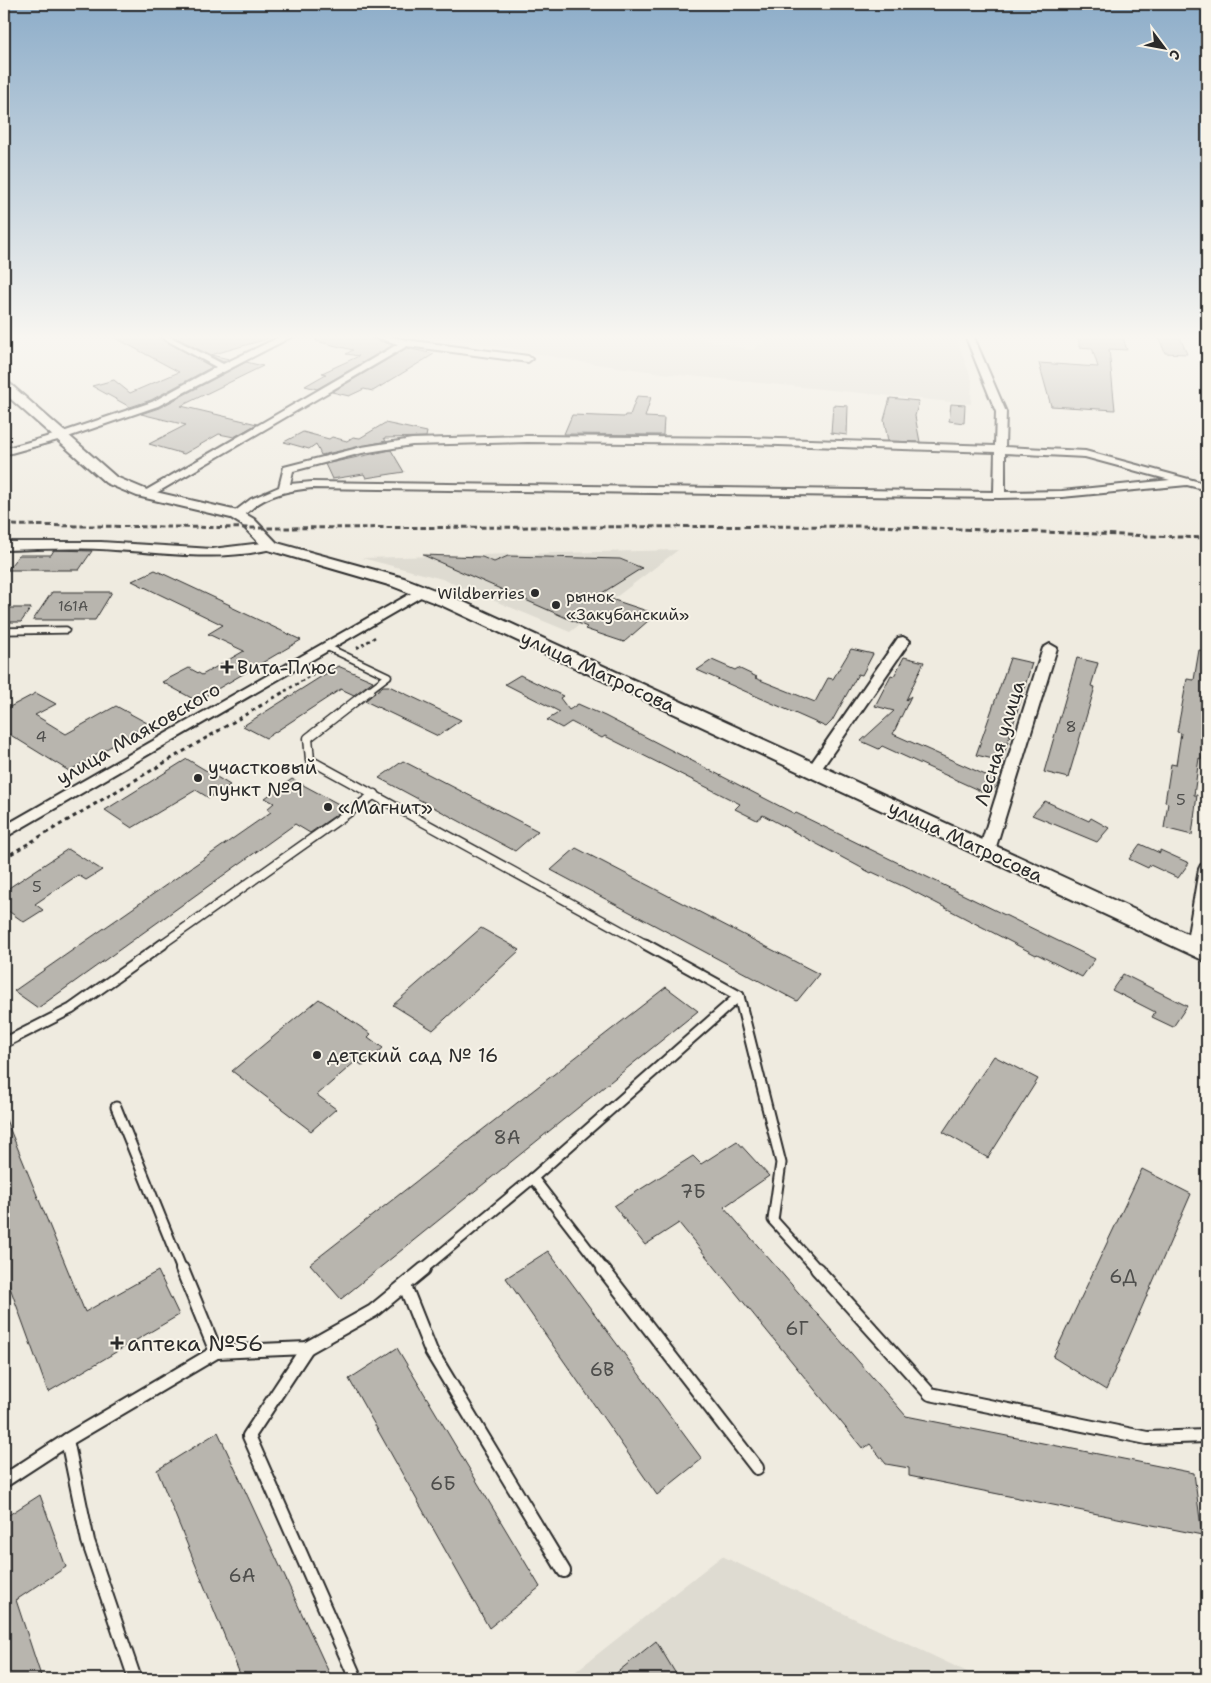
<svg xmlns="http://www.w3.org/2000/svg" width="1211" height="1683" font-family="'Shantell Sans',sans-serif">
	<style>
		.built { fill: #dedbd1 }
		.building { fill: #b8b5ae; stroke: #2b2b2b }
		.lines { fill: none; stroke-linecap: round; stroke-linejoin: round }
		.lane-far3-casing { stroke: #2b2b2b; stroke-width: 9 }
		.lane-far2-casing { stroke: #2b2b2b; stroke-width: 11 }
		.lane-far1-casing { stroke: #2b2b2b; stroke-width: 13 }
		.lane-casing { stroke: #2b2b2b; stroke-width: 16 }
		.street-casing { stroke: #2b2b2b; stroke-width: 4 }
		.secondary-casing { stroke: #2b2b2b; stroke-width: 4 }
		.path-far1 { stroke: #2b2b2b; stroke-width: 2.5; stroke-dasharray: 3 3; stroke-linecap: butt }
		.path { stroke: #2b2b2b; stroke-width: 3; stroke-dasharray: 4 4; stroke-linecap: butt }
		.lane-far3 { stroke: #f7f3e8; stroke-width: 5.5 }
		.lane-far2 { stroke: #f7f3e8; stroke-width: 8 }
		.lane-far1 { stroke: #f7f3e8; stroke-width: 9 }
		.lane { stroke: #f7f3e8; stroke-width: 12 }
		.street { fill: #f7f3e8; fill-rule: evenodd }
		.secondary { fill: #f7f3e8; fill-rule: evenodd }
		.rail { stroke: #2b2b2b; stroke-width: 3; stroke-dasharray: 5.5 3; stroke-linecap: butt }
		.poi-dot { fill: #2b2b2b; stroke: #f7f3e8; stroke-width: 2 }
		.labels { text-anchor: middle; stroke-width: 4; stroke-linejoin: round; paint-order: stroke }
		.far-number-label { font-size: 14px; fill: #4e4e4c }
		.far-poi-label { font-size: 16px; fill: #2b2b2b; stroke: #f7f3e8; text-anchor: end }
		.number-label { font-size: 16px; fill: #4e4e4c }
		.poi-label { font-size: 19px; fill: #2b2b2b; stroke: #f7f3e8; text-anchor: start }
		.street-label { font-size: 19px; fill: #2b2b2b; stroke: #f7f3e8 }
		.near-number-label { font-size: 19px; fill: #4e4e4c }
		.near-poi-label { font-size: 22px; fill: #2b2b2b; stroke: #f7f3e8; text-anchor: start }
	</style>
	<rect width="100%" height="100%" fill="#efebe0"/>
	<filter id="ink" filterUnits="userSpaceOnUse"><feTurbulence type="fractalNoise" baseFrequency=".02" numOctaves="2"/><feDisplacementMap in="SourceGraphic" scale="10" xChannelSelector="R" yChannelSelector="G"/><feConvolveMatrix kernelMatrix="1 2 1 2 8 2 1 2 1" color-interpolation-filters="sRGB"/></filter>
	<g filter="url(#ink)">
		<g class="built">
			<polygon points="439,335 685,335 752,350 774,335 955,335 972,380 971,404 670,374 581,362"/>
			<polygon points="678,550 570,632 442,579 362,558"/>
			<polygon points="722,1556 982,1679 566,1679"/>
		</g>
		<g class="building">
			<polygon points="110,335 155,335 212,367 151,400 130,407 92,386 114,380 130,393 179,372"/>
			<polygon points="171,335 266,335 267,339 211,355 229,359 223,362"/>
			<polygon points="317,335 360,335 393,345 317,389 305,386 326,374 322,373 359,356 346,354 353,350 316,341"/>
			<polygon points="1079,335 1122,335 1127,350 1109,349 1115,410 1051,406 1039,363 1098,367 1092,348 1079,347"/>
			<polygon points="1158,335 1179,335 1187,354 1165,353"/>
			<polygon points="407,348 434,354 373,391 364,389 349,396 332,392"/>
			<polygon points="246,362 263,366 181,406 257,424 234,437 219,434 184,454 149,444 186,425 141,414 159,408"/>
			<polygon points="637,396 651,397 645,417 664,418 663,435 564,434 572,415 624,417 625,415 630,415"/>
			<polygon points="890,398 919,401 915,416 920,442 888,441 884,420"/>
			<polygon points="951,404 965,405 964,423 949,421"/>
			<polygon points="833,405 848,406 847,435 831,433"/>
			<polygon points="385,423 427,432 426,437 384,438 386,441 321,455 316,444 309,449 284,442 303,432 329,439 332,437 347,441 353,437 360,438"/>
			<polygon points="391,450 404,472 366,478 364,474 332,479 325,464"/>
			<polygon points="54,550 92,551 79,570 7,570 19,555 51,555"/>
			<polygon points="423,555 482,557 494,562 508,556 620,559 642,568 599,595 656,614 624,642 585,629 587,627"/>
			<polygon points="155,570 230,605 229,606 301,640 197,701 162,682 189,668 202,675 244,651 208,634 223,625 132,581"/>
			<polygon points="52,592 112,592 95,620 33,620"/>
			<polygon points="4,608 31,608 21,622 4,622"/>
			<polygon points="851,649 873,654 862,675 858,674 832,721 826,727 697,670 712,660 735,670 738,668 757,677 755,678 815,702 828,678 833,679"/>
			<polygon points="1199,650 1207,651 1207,730 1201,759 1199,758 1194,795 1197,795 1192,835 1164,828 1168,803 1165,802 1171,764 1176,765 1181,733 1177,732 1187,679 1194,680"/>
			<polygon points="904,657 924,662 906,700 911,696 893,734 999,781 997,786 989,795 882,746 879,749 861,741 894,711 875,706 891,675 894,676"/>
			<polygon points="1010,658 1032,663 1002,761 976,755"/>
			<polygon points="1077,658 1098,663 1091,686 1095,687 1068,778 1044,772"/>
			<polygon points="338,666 373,681 354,695 341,689 266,738 243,726"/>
			<polygon points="520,675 563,696 560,698 569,710 578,704 605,716 795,814 796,813 1095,959 1082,977 1037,954 1036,955 911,890 872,872 871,873 763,815 757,820 735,809 740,804 605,736 602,738 571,722 562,728 547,720 560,712 505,684"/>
			<polygon points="383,686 389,686 461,720 438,736 365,701"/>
			<polygon points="36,693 56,704 35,715 66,734 116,706 149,724 69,771 4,731 4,710"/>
			<polygon points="187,759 230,785 209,798 196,790 132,828 105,810"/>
			<polygon points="403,761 538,831 515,851 379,778"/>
			<polygon points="292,779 346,808 310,833 295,824 38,1008 14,991 271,812 267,809 274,803 265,798"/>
			<polygon points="1045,801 1089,821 1091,818 1109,828 1097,842 1032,815"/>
			<polygon points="1140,844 1160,853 1160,850 1189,863 1178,878 1150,865 1148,868 1129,859"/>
			<polygon points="576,848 819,974 797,1001 551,870"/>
			<polygon points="68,849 102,870 86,880 78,875 35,904 43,910 24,922 4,908 4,891"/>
			<polygon points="481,928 520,950 433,1030 393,1005"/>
			<polygon points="1123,974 1187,1006 1173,1027 1152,1017 1155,1012 1112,990"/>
			<polygon points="666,987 698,1011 341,1299 310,1264"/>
			<polygon points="319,999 371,1034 368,1037 383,1048 363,1066 356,1061 317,1095 336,1109 311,1131 232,1071"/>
			<polygon points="994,1056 1038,1079 988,1158 943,1132"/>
			<polygon points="4,1115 85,1312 158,1271 179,1315 48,1392 4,1271"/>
			<polygon points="737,1141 769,1176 724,1207 906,1416 1194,1473 1202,1535 909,1476 909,1468 886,1464 870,1444 863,1449 679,1223 645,1245 614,1206 693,1156 701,1164"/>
			<polygon points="1142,1169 1191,1194 1106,1390 1053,1357"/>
			<polygon points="548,1251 702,1459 657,1495 506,1278"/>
			<polygon points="397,1348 540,1587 489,1628 349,1379"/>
			<polygon points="218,1432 332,1679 242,1679 157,1470"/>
			<polygon points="40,1495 66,1567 16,1600 42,1679 4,1679 4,1518"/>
			<polygon points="656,1641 679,1679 609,1679"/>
		</g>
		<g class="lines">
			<g class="lane-far3-casing">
				<g id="lane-far3">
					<polyline points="4,631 66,630"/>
					<polyline points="327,647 388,676 368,691"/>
				</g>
			</g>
			<g class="lane-far2-casing">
				<g id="lane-far2">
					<polyline points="370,690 308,738 310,760 647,945"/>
					<polyline points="161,945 375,794"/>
				</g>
			</g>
			<g class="lane-far1-casing">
				<g id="lane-far1">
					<polyline points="645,944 739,996 781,1163 773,1220 818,1270"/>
					<polyline points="4,1043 71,1009 163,944"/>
					<polyline points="116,1107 182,1270"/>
					<polyline points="533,1178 604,1270"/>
					<polyline points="422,1270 533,1178 739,996"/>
				</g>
			</g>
			<g class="lane-casing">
				<g id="lane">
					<polyline points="182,1269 216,1352"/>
					<polyline points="603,1269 757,1468"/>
					<polyline points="817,1269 930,1394 1147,1438 1207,1436"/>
					<polyline points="405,1286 431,1351 564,1571"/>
					<polyline points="307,1348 249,1436 356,1679"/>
					<polyline points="67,1440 88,1541 135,1679"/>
					<polyline points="4,1481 67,1440 216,1352 307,1348 373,1311 424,1269"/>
				</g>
			</g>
			<g class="street-casing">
				<g id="street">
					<polygon points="157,335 167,335 223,364 284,335 295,335 158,406 65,438 4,455 4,449 57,434 152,402 216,367"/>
					<polygon points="368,335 383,335 406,340 528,356 532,359 528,362 407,346 151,496 143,496 143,492 398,344"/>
					<path d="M 965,335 L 973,335 L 1006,412 L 1005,447 L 1085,451 L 1207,484 L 1207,490 L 1187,485 L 1062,497 L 999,498 L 312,488 C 293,490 275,493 259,503 C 251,508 242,520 232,517 L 230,515 L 251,499 L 279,487 L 284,467 L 362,447 L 412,439 L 527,436 L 747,438 L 995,446 L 996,412 ZM 527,442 L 747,444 L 995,452 L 994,492 L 312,482 L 290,484 L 293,471 L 362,453 L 412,445 ZM 1005,453 L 1085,457 L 1170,480 L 1062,491 L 1005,492 Z"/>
					<path d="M 4,542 L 101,542 L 212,549 L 271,542 L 277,546 L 275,548 C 222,562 169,553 115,550 C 78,547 41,549 4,550 Z"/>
					<polygon points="422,587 426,588 428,591 426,594 4,838 4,826"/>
					<polygon points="903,637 910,641 818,774 808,774 805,771 808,768 898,638"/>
					<polygon points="1050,644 1057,648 995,850 993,854 981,854 979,850 1043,648"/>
					<path d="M 1207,863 C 1208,885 1211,933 1201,952 L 1195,954 L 1189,952 L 1186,947 L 1199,869 L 1201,865 Z"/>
				</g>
			</g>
			<g class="secondary-casing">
				<polygon id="secondary" points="4,382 9,383 116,477 147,490 242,512 254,519 277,543 404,578 455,598 1207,943 1207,962 443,606 392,586 265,549 242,525 231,518 137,496 106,483 4,393"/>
			</g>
			<g class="path-far1">
				<polyline points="357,648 377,636"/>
				<polyline points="285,691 332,663"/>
			</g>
			<polyline class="path" points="4,858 287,690"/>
			<use href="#lane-far3" class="lane-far3"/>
			<use href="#lane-far2" class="lane-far2"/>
			<use href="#lane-far1" class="lane-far1"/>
			<use href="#lane" class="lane"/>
			<use href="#street" class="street"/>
			<use href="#secondary" class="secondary"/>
			<polyline class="rail" points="4,525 255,528 875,526 1207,538"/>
		</g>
	</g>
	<linearGradient id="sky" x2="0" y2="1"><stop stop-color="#8dadc9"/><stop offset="0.59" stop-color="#f8f6f1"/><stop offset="1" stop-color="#f8f6f1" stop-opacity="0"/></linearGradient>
	<rect width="1211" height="571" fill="url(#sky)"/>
	<g class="poi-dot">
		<circle cx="535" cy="593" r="5"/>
		<circle cx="556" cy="605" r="5"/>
		<path d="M224.5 659.5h5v5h5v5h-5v5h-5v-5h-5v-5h5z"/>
		<circle cx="198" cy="778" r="5"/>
		<circle cx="328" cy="807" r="5"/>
		<circle cx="317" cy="1055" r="5"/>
		<path d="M114.5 1335.5h5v5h5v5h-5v5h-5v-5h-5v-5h5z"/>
	</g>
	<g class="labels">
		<g class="far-number-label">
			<text x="73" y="611">161А</text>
		</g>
		<g class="far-poi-label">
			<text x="525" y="599">Wildberries</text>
			<text x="566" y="602" text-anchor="start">рынок<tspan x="566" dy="18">«Закубанский»</tspan></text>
		</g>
		<g class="number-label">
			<text x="1071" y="732">8</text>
			<text x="41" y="742">4</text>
			<text x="1181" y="805">5</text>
			<text x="37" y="892">5</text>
		</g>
		<g class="poi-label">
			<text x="237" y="674">Вита-Плюс</text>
			<text x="208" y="774">участковый<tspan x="208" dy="22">пункт №9</tspan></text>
			<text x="338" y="814">«Магнит»</text>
			<text x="327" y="1062">детский сад № 16</text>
		</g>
		<g class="street-label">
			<text transform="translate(598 671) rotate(25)" y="7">улица Матросова</text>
			<text transform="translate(138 733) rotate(-30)" y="7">улица Маяковского</text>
			<text transform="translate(999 743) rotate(-73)" y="7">Лесная улица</text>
			<text transform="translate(966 841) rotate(25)" y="7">улица Матросова</text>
		</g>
		<g class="near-number-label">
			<text x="507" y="1144">8А</text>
			<text x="693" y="1198">7Б</text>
			<text x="1123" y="1283">6Д</text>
			<text x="797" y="1335">6Г</text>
			<text x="602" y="1376">6В</text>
			<text x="443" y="1490">6Б</text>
			<text x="242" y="1582">6А</text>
		</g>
		<g class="near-poi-label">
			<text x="127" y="1351">аптека №56</text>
		</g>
	</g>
	<rect width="1211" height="1683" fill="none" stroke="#f7f3e8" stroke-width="20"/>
	<rect x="10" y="10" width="1191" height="1663" fill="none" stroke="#2b2b2b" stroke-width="2" filter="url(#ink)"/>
	<g transform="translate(1164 48) rotate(122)" stroke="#f7f3e8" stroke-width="4" paint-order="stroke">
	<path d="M0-4L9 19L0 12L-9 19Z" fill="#2b2b2b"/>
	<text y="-8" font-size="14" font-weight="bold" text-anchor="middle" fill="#2b2b2b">С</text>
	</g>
</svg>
